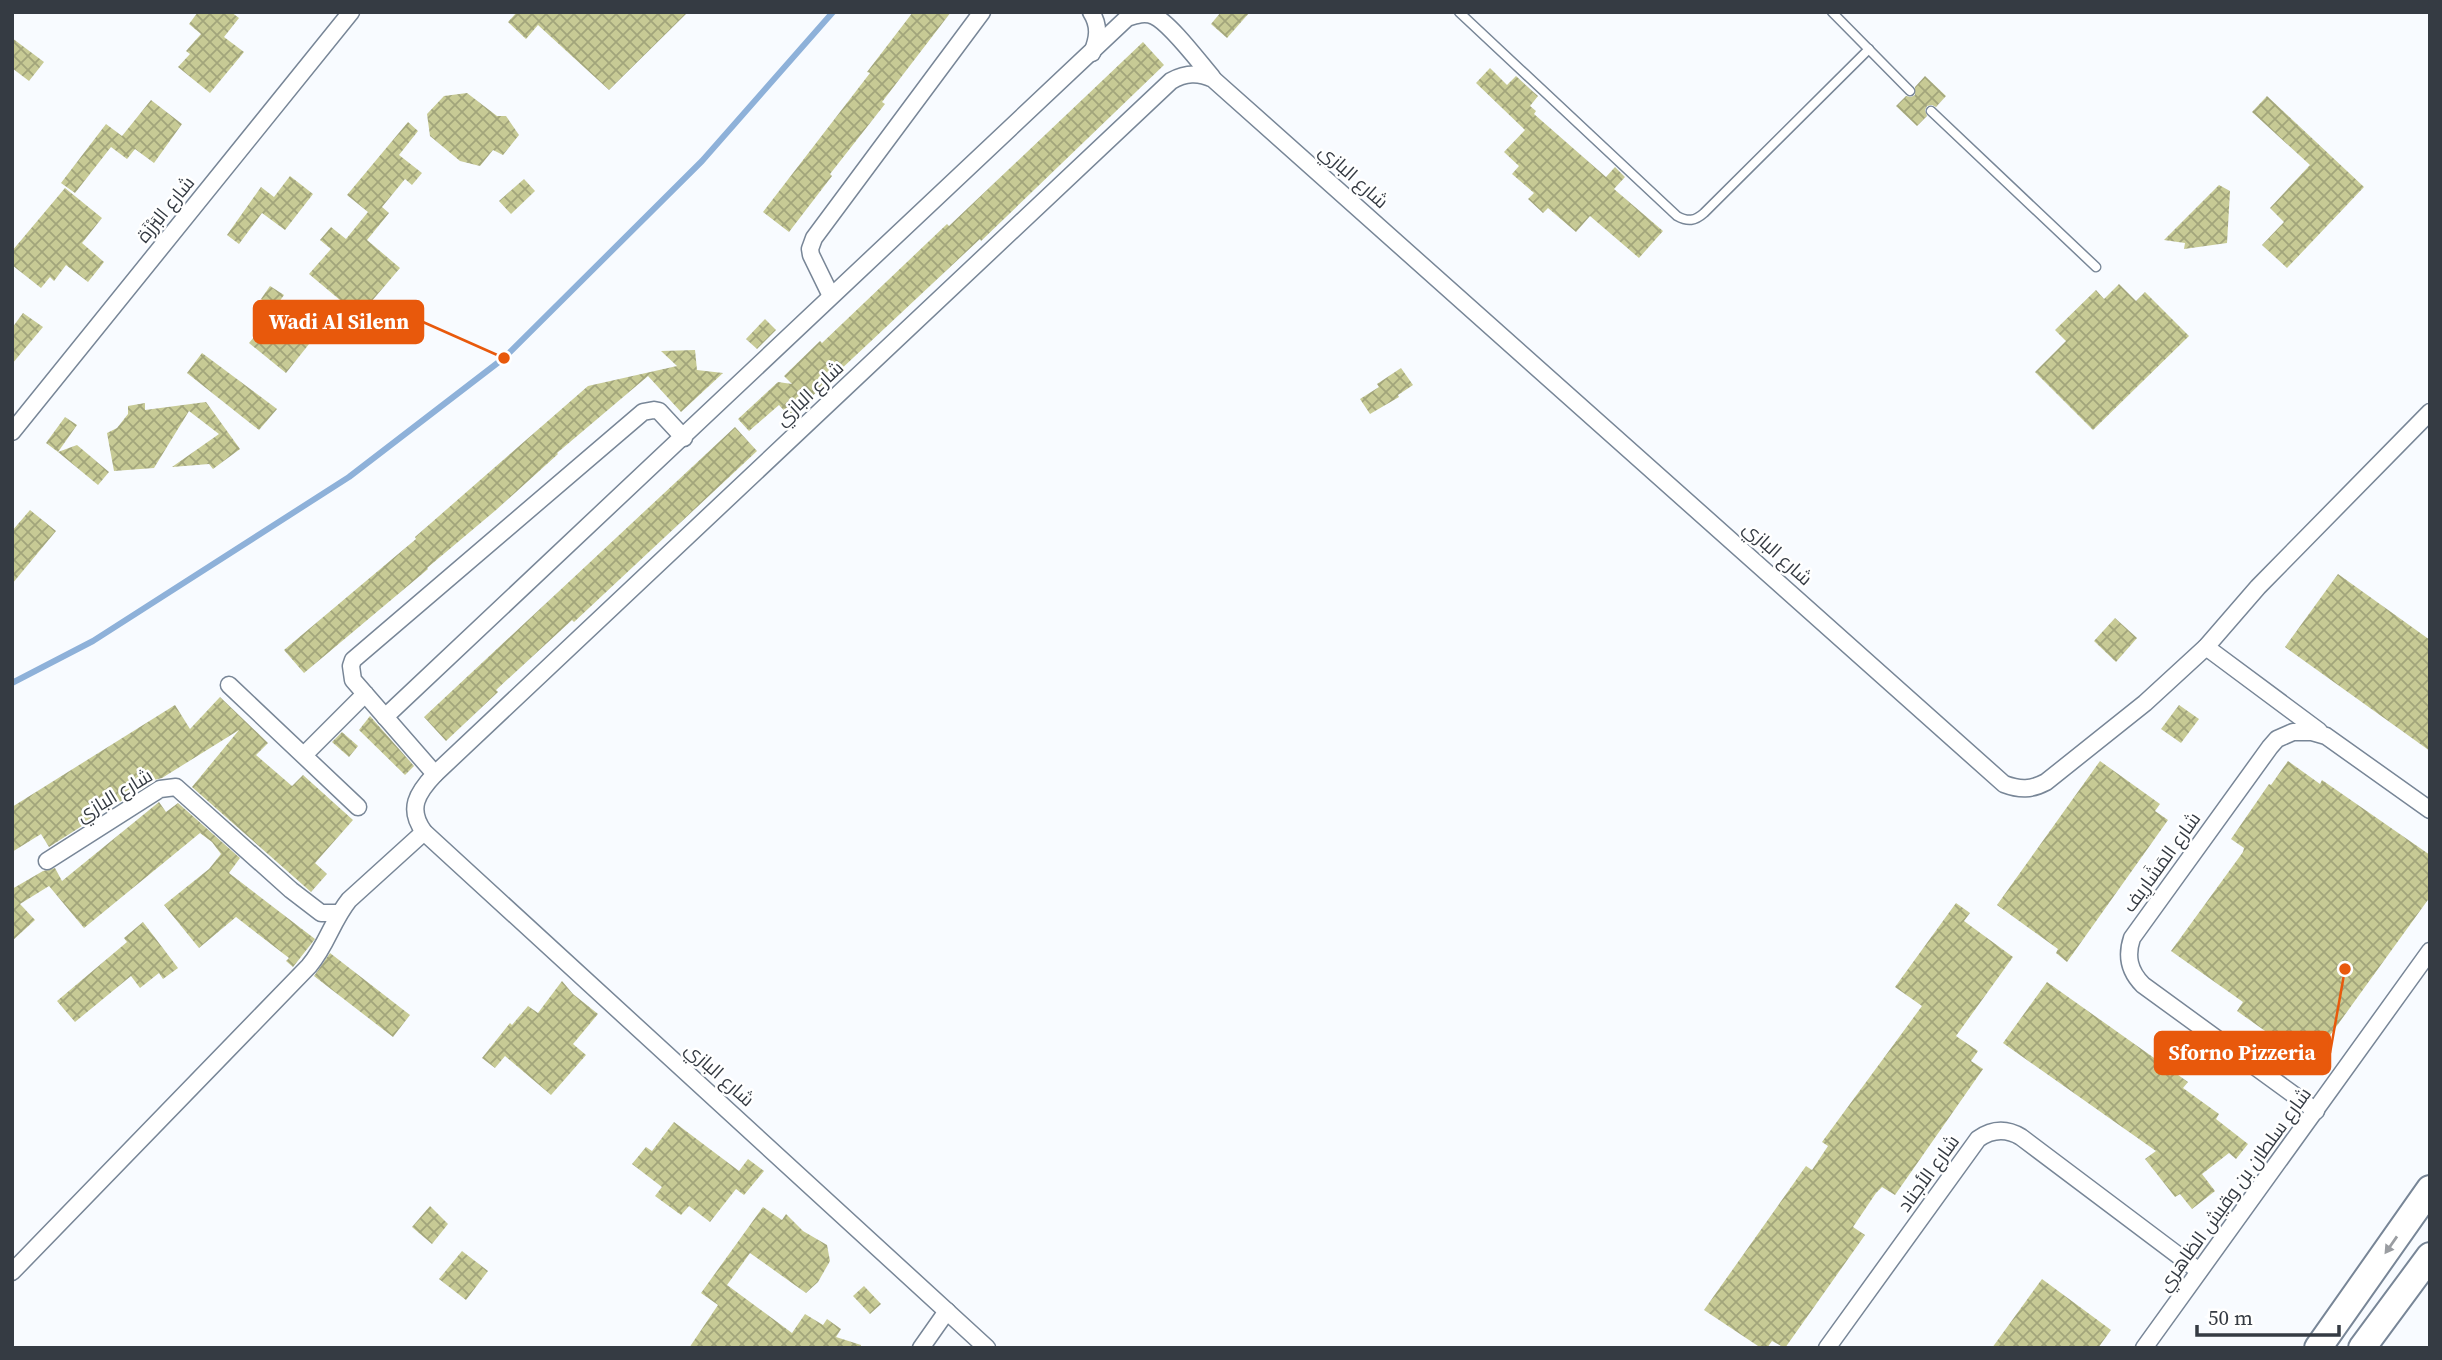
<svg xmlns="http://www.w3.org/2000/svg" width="2442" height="1360" font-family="'Source Serif 4',Cairo,serif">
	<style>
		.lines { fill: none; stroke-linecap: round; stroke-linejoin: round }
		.stream { stroke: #8eb1d9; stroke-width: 6 }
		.building { fill: url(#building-cross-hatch) }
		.service-casing { stroke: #788697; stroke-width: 11 }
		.minor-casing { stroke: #788697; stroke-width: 19 }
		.trunk-casing { stroke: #788697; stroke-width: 30 }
		.service { stroke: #fff; stroke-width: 8 }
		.minor { stroke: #fff; stroke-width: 16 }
		.trunk { stroke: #fff; stroke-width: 26 }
		.oneway { fill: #9a9da1 }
		.labels { text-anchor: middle; stroke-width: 5; stroke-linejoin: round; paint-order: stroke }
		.street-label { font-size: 19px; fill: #353b43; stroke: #fff }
		.leader { fill: none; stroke: #e8590c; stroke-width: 2.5 }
		.callout-dot { fill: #e8590c; stroke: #fff; stroke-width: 2.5 }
		.callout { fill: #e8590c; stroke: #e8590c; stroke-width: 2.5 }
		.callout-label { font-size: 21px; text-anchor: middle; font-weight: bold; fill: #fff }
	</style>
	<defs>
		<pattern id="building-cross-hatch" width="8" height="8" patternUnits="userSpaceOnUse" patternTransform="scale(1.75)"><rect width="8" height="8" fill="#c7ca95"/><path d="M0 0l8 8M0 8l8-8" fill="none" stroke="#a2a57b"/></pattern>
	</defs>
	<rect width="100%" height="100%" fill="#f8fbff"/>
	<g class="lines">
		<polyline class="stream" points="12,683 93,641 349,477 504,358 702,161 833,12"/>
	</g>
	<g class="building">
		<polygon points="198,12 231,12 239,18 224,37 244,52 210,93 178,67 190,54 186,51 201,34 189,24"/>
		<polygon points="517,12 688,12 609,90 538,25 526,39 508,22"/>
		<polygon points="913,12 951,12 882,102 885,104 830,174 832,176 789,232 763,212 870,73 867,72"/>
		<polygon points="1221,12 1250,12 1227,38 1211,24"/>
		<polygon points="12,38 44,62 29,81 12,68"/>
		<polygon points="1143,42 1164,65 981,241 980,239 790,417 779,405 749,431 738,419 778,382 792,384 784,376 820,341 822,343 947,224 949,226"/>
		<polygon points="1490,68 1507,85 1516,76 1530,89 1538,96 1530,106 1536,111 1534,114 1606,177 1615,167 1625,177 1614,189 1663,231 1639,258 1590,216 1576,232 1548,208 1543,213 1528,199 1534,193 1512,174 1519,166 1504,152 1525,130 1476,83"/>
		<polygon points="1925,76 1946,96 1936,107 1932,105 1927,106 1925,110 1927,116 1917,126 1896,106 1906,96 1911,97 1915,95 1915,87"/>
		<polygon points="467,93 497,116 506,116 519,135 503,155 493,150 480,166 460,161 430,136 427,114 444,96"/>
		<polygon points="2267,96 2364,187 2287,268 2262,245 2284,222 2270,208 2310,165 2252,112"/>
		<polygon points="151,100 182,124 154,163 135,149 127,159 111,147 75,193 61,183 106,124 122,136"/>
		<polygon points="408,122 418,131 399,155 422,173 412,185 405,179 382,207 389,213 367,240 400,268 359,316 309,274 331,249 320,240 331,227 346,239 368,212 347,195"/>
		<polygon points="290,176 313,194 285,230 262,213 239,244 227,235 261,187 274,197"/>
		<polygon points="524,179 535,191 511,214 499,201"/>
		<polygon points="2219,185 2230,191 2227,243 2184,249 2185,243 2164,240"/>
		<polygon points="65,188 102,218 82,243 104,262 88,282 66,265 54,281 50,277 41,288 12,265 12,251"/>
		<polygon points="2119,284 2136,301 2145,292 2189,336 2093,430 2035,372 2066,341 2055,330 2096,290 2104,299"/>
		<polygon points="270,286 284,295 274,309 261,299"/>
		<polygon points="281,304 317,334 286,373 249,343"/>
		<polygon points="23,313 43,327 12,364 12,328"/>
		<polygon points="765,319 776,330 757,349 746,339"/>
		<polygon points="695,350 697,370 723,373 681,412 648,376 557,453 558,454 496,510 427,568 428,569 304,673 284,650 416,539 415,537 588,386 677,366 661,351"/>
		<polygon points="202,353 277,409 259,430 187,373"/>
		<polygon points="1401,368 1413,385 1398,395 1399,397 1370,414 1360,399 1379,387 1377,384"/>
		<polygon points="206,402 240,449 213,469 209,464 172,467 219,434 189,411 154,468 114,471 107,433 117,428 128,414 128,406 145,403 145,410"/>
		<polygon points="65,417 77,425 58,452 46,443"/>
		<polygon points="735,427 757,451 574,622 572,620 496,690 498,692 446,741 424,717"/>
		<polygon points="77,445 109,472 98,485 58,452"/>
		<polygon points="30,510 56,531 12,584 12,531"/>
		<polygon points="2338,574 2430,640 2430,751 2285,647"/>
		<polygon points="2115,618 2137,638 2116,662 2094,641"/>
		<polygon points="220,697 268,743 256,755 292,786 303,775 353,820 315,863 327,874 311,892 192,787 239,730 162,778 154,780 49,847 41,834 12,852 12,807 175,705 190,729"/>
		<polygon points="2179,705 2199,719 2181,743 2161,729"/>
		<polygon points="370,716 414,766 405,775 359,730"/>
		<polygon points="342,732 358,746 349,757 332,742"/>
		<polygon points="2100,761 2160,804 2155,811 2168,820 2067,962 2056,953 2058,949 1997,905"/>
		<polygon points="2288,761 2320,784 2322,780 2430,855 2430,897 2310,1063 2237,1011 2243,1002 2171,951 2243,852 2244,848 2231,839 2269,784 2271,785"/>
		<polygon points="159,802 166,812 178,803 240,858 229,873 315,939 293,967 286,961 289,958 236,917 199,948 164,905 209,869 221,854 212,842 200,833 84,928 49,886 20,904 35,920 12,941 12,889 43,871 55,868 62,881"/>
		<polygon points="1956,903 1970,913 1964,921 2013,957 1956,1036 1978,1051 1971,1061 1983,1069 1895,1195 1882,1187 1876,1193 1853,1227 1865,1235 1785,1348 1772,1341 1767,1348 1761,1348 1704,1310 1806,1166 1812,1170 1828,1146 1822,1142 1922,1006 1895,987"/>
		<polygon points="143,922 178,968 163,979 159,973 140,988 131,976 75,1022 57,1001 127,942 124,938"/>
		<polygon points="330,953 410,1015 393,1037 314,976"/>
		<polygon points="562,981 573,994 598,1014 573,1044 586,1055 551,1095 505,1056 495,1068 482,1058 510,1023 512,1025 528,1006 538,1013"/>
		<polygon points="2047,982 2188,1082 2183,1088 2219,1114 2216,1119 2248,1144 2236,1159 2229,1153 2202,1174 2215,1191 2192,1209 2180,1194 2175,1197 2145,1159 2156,1151 2003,1043"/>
		<polygon points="674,1122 739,1171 748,1159 764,1171 744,1195 736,1189 710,1222 689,1206 681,1215 655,1196 662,1187 632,1164 646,1147 652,1151"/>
		<polygon points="430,1206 448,1224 432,1244 412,1227"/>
		<polygon points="763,1207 782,1220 786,1214 803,1231 827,1245 830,1261 818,1282 806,1293 750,1253 727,1285 792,1333 805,1314 823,1325 827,1319 841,1329 836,1337 861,1345 861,1348 689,1348 718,1305 701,1293"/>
		<polygon points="462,1251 488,1271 466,1300 439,1279"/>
		<polygon points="2042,1279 2111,1330 2098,1348 1992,1348"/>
		<polygon points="864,1286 881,1304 870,1314 853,1296"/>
	</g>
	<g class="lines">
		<g class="service-casing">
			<g id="service">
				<path d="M 1459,12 L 1677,216 C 1688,222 1695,221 1704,213 L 1869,49"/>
				<polyline points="1832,12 1910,91"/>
				<polyline points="1931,111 2096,267"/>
			</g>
		</g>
		<g class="minor-casing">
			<g id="minor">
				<path d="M 1091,12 C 1100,26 1098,38 1092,53"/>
				<polyline points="831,296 811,255 810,249 814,238 982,12"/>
				<polyline points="12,432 351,12"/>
				<polyline points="2206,647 2319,731"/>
				<polyline points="229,685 358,807"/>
				<path d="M 385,717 L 1127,18 C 1136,15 1145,12 1154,16 C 1170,23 1199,62 1212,77"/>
				<polyline points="304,755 365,694"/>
				<polyline points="435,774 353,680 351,666 353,660 643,412 654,410 659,411 684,438"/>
				<polyline points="47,861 160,789 176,787 291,890 321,913 339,913"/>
				<path d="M 2316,1111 L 2143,985 C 2129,971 2126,956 2132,938 L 2270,747 L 2277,739 L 2293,732 L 2312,732 L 2326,736 L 2430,810"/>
				<path d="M 12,1272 L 309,966 C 327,945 332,921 349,900 L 424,832"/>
				<polyline points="921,1348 947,1311"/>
				<path d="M 987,1348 L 424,832 C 407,809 417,793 435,774 L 1171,81 C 1185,73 1198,72 1213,79 L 2004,784 C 2020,790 2031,790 2046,782 L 2145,703 L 2206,647 L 2258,587 L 2430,412"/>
				<path d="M 1827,1348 L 1978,1139 C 1992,1129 2006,1128 2021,1137 L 2199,1271"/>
				<polyline points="2144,1348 2430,951"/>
			</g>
		</g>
		<g class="trunk-casing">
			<g id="trunk">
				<polyline points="2318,1348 2430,1189"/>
				<polyline points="2362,1348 2430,1256"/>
			</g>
		</g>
		<use href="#service" class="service"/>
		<use href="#minor" class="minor"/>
		<use href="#trunk" class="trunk"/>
	</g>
	<defs><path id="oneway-solid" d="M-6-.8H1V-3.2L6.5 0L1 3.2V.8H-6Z" transform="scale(1.75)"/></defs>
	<use class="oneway" href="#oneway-solid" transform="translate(2391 1245) rotate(125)"/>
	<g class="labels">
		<g class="street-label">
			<text transform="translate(1354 176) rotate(42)" y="7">شارع البازي</text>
			<text transform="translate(165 209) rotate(-51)" y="7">شارع البَرْزَة</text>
			<text transform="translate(809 393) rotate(-43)" y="7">شارع البازي</text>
			<text transform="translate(1778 553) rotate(42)" y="7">شارع البازي</text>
			<text transform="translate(114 795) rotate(-31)" y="7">شارع البازي</text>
			<text transform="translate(2161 862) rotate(-54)" y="7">شارع المَشَارِيف</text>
			<text transform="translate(720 1074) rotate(42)" y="7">شارع البازي</text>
			<text transform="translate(1928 1173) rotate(-54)" y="7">شارع الأجناد</text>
			<text transform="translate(2234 1189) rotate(-54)" y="7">شارع سلطان بن وقيش الظاهري</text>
		</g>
	</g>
	<path class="leader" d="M504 358L423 322M2345 969L2330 1053"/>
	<g class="callout-dot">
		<circle cx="504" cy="358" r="7"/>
		<circle cx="2345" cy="969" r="7"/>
	</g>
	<g class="callout">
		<rect x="254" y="301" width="169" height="42" rx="7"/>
		<rect x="2155" y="1032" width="175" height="42" rx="7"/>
	</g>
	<g class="callout-label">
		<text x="339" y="329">Wadi Al Silenn</text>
		<text x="2242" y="1060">Sforno Pizzeria</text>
	</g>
	<rect width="2442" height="1360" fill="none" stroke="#353b43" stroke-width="28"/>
	<path d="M2197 1325v10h142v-10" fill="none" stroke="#353b43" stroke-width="3.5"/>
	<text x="2208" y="1325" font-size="21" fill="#353b43" stroke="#ffffff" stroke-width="5" paint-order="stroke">50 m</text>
</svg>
